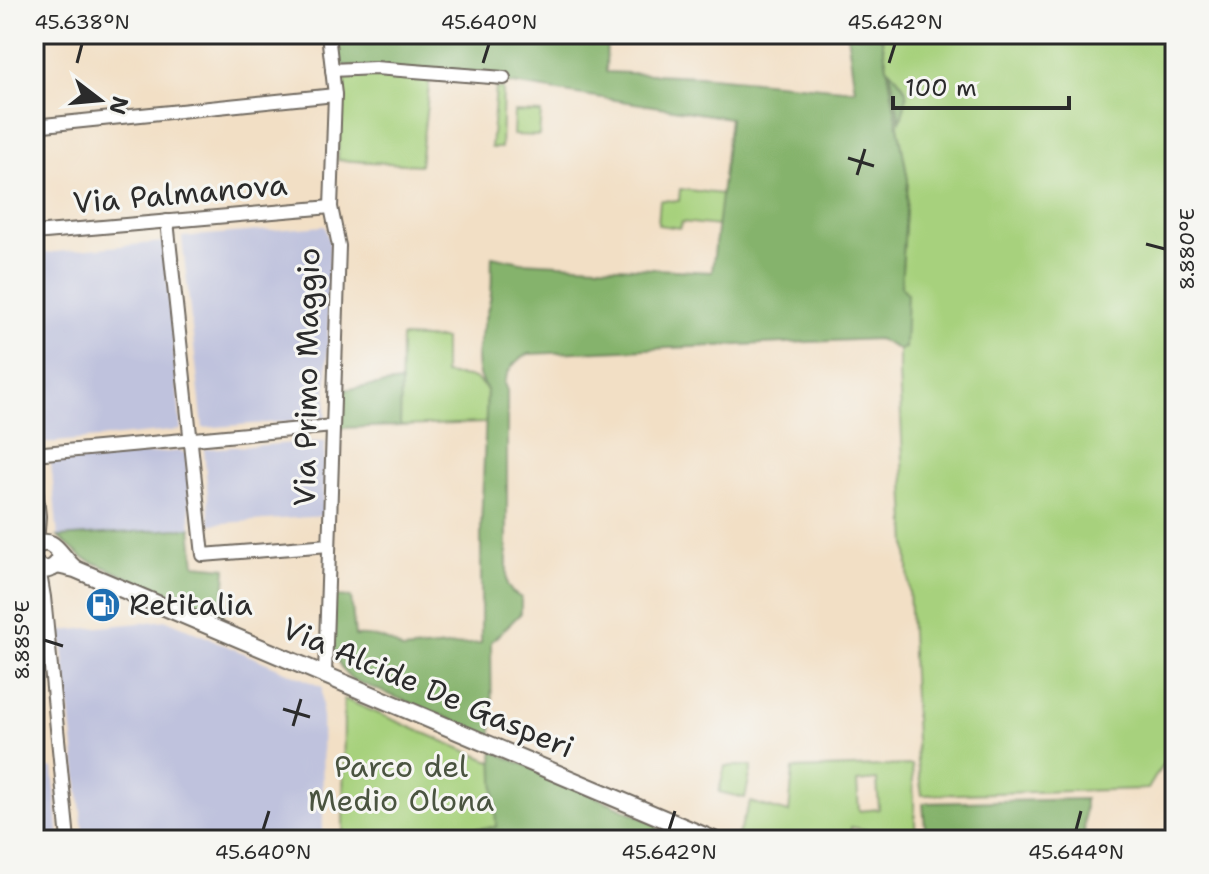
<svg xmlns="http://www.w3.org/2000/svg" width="1209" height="874" font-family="'Shantell Sans',sans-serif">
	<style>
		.industrial { fill: #bfc2dd }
		.green { fill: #a7d17d; stroke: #697e54; stroke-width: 2; fill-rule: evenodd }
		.forest { fill: #85b36c; stroke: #586f4c; stroke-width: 2 }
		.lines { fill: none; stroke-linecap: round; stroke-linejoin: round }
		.minor-casing { stroke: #716a61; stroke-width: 16 }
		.tertiary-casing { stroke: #716a61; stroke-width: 20 }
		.minor { stroke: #fff; stroke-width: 12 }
		.tertiary { stroke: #fff; stroke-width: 16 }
		.ticks { fill: none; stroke: #2b2b2b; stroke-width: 3 }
		.labels { text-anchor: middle; stroke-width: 6; stroke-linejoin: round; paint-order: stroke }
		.street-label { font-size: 30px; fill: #2b2b2b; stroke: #f6f6f2 }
		.poi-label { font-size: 30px; fill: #2b2b2b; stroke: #f6f6f2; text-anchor: start }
		.park-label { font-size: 30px; fill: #4a5440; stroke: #f6f6f2 }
		.neatline { fill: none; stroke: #2b2b2b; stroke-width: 3 }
		.ticks-label { font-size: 20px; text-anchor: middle; fill: #2b2b2b }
	</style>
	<rect width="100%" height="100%" fill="#f6f6f2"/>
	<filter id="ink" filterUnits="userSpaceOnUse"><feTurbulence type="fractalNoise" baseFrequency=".0125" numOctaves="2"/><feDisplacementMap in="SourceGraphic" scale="16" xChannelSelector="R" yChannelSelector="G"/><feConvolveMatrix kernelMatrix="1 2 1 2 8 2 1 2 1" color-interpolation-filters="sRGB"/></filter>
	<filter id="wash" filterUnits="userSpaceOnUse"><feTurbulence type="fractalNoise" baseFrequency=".006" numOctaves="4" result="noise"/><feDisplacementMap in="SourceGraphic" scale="32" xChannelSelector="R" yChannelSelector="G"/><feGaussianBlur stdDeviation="1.8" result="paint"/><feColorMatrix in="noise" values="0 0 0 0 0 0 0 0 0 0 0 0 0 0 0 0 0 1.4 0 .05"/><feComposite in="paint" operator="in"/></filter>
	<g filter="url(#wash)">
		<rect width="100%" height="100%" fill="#f2dfc5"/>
		<g class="industrial">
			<polygon points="325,226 330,244 326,418 203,428 182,237"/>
			<polygon points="164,242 181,430 45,443 34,324 34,254"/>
			<polygon points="325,441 323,516 210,524 204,449"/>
			<polygon points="181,451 186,454 191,528 58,537 51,462"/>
			<polygon points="167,620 322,687 323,839 84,840 61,631"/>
			<polygon points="53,768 59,840 34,840 34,769"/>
		</g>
		<g class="green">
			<polygon points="881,34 1175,34 1175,762 1164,762 1148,789 922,795 917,763 899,373 899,314 908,180"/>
			<polygon points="377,71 430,77 420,165 338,160 339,73"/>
			<polygon points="496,88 503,89 501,148 491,148"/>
			<polygon points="514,112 541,113 539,136 513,135"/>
			<polygon points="680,189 722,194 718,226 682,222 680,228 658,225 660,200 679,201"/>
			<polygon points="401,337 444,339 444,374 475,378 487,390 486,423 400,426"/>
			<polygon points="344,699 502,766 513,840 340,840 343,832"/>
			<path d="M 912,765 L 916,840 L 851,827 L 850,840 L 736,840 L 750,802 L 789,813 L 793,769 ZM 877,780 L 879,809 L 859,811 L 857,782 Z"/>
			<polygon points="725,766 752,766 745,798 719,792"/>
		</g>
		<g class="forest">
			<path d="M 335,34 L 607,34 L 606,72 L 699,76 L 855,90 L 847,34 L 881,34 L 908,180 L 901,286 L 907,293 L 905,348 L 899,350 L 878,339 L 529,354 C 514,361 509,368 504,383 L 507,391 L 507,585 L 512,592 L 521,598 L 521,613 L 491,642 L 492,736 L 353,680 C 325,658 333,628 333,596 L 351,597 L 355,636 C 373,635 388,638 402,650 L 481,643 L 481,526 L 487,390 C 466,365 484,327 490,300 C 493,286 491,270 492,256 L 521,262 L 712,272 L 730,118 L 469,77 L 339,65 Z"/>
			<path d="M 890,70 C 911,92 909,92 900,122 Z"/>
			<polygon points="401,382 400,426 340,428 342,390"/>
			<polygon points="191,528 195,565 226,568 223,618 83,558 58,537"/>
			<polygon points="493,751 657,824 658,840 312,840 496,827"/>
			<polygon points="1085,799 1084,840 926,840 923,803"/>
		</g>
	</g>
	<g filter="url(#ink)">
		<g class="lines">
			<g class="minor-casing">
				<g id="minor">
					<polyline points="332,70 375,68 504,78"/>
					<polyline points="34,126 335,95"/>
					<polyline points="167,221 203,555 329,545"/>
					<polyline points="34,233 331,207"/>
					<polyline points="34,454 333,426"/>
					<polyline points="34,470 39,516 37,545"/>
					<polyline points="39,568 44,597 68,840"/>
					<polyline points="325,674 339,246 331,207 335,95 328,34"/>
				</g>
			</g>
			<g class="tertiary-casing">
				<g id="tertiary">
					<path d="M 34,547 C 54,533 60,557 74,568"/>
					<path d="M 34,563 C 43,573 54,571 60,559"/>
					<polyline points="57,565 75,569 714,840"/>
				</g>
			</g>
			<use href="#minor" class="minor"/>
			<use href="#tertiary" class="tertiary"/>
		</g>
	</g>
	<path class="ticks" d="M 77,63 L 82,44M 483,63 L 489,44M 889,63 L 895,44M 848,158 L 874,166M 857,175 L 865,149M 1146,244 L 1165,249M 44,640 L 63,646M 283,709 L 310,717M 293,726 L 301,699M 263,830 L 269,811M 669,830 L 675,811M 1076,830 L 1081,811"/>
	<defs>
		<g id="fuel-disc" transform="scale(1.8)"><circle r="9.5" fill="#1f6fb2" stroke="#f6f6f2"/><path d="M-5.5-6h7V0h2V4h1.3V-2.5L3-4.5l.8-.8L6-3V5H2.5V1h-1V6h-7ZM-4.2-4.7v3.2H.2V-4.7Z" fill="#fff"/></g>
	</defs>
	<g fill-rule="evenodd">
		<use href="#fuel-disc" x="103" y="605"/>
	</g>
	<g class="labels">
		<g class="street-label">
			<text transform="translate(180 194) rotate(-5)" y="10">Via Palmanova</text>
			<text transform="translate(307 377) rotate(-89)" y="10">Via Primo Maggio</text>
			<text transform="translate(428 688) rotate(23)" y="10">Via Alcide De Gasperi</text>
		</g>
		<g class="poi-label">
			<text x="129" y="615">Retitalia</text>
		</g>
		<g class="park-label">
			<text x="401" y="777">Parco del<tspan x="401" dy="34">Medio Olona</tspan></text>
		</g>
	</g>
	<rect width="1209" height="874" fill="none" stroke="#f6f6f2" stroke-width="88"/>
	<g transform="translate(100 100) rotate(106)" stroke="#f6f6f2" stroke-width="6" paint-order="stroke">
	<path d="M0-6L14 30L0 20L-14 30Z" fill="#2b2b2b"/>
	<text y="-12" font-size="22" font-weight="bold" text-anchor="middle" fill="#2b2b2b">N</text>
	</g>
	<path d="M893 96v12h176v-12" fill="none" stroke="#2b2b2b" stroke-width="4"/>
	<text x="905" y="96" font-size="24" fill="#2b2b2b" stroke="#f6f6f2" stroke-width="6" paint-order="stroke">100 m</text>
	<rect x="44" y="44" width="1121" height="786" class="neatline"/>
	<g class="ticks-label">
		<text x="82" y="29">45.638°N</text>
		<text x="489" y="29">45.640°N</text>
		<text x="895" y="29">45.642°N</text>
		<text transform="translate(1187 249) rotate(-90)" y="7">8.880°E</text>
		<text transform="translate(22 640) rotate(-90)" y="7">8.885°E</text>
		<text x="263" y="859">45.640°N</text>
		<text x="669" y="859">45.642°N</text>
		<text x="1076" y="859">45.644°N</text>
	</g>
</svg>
